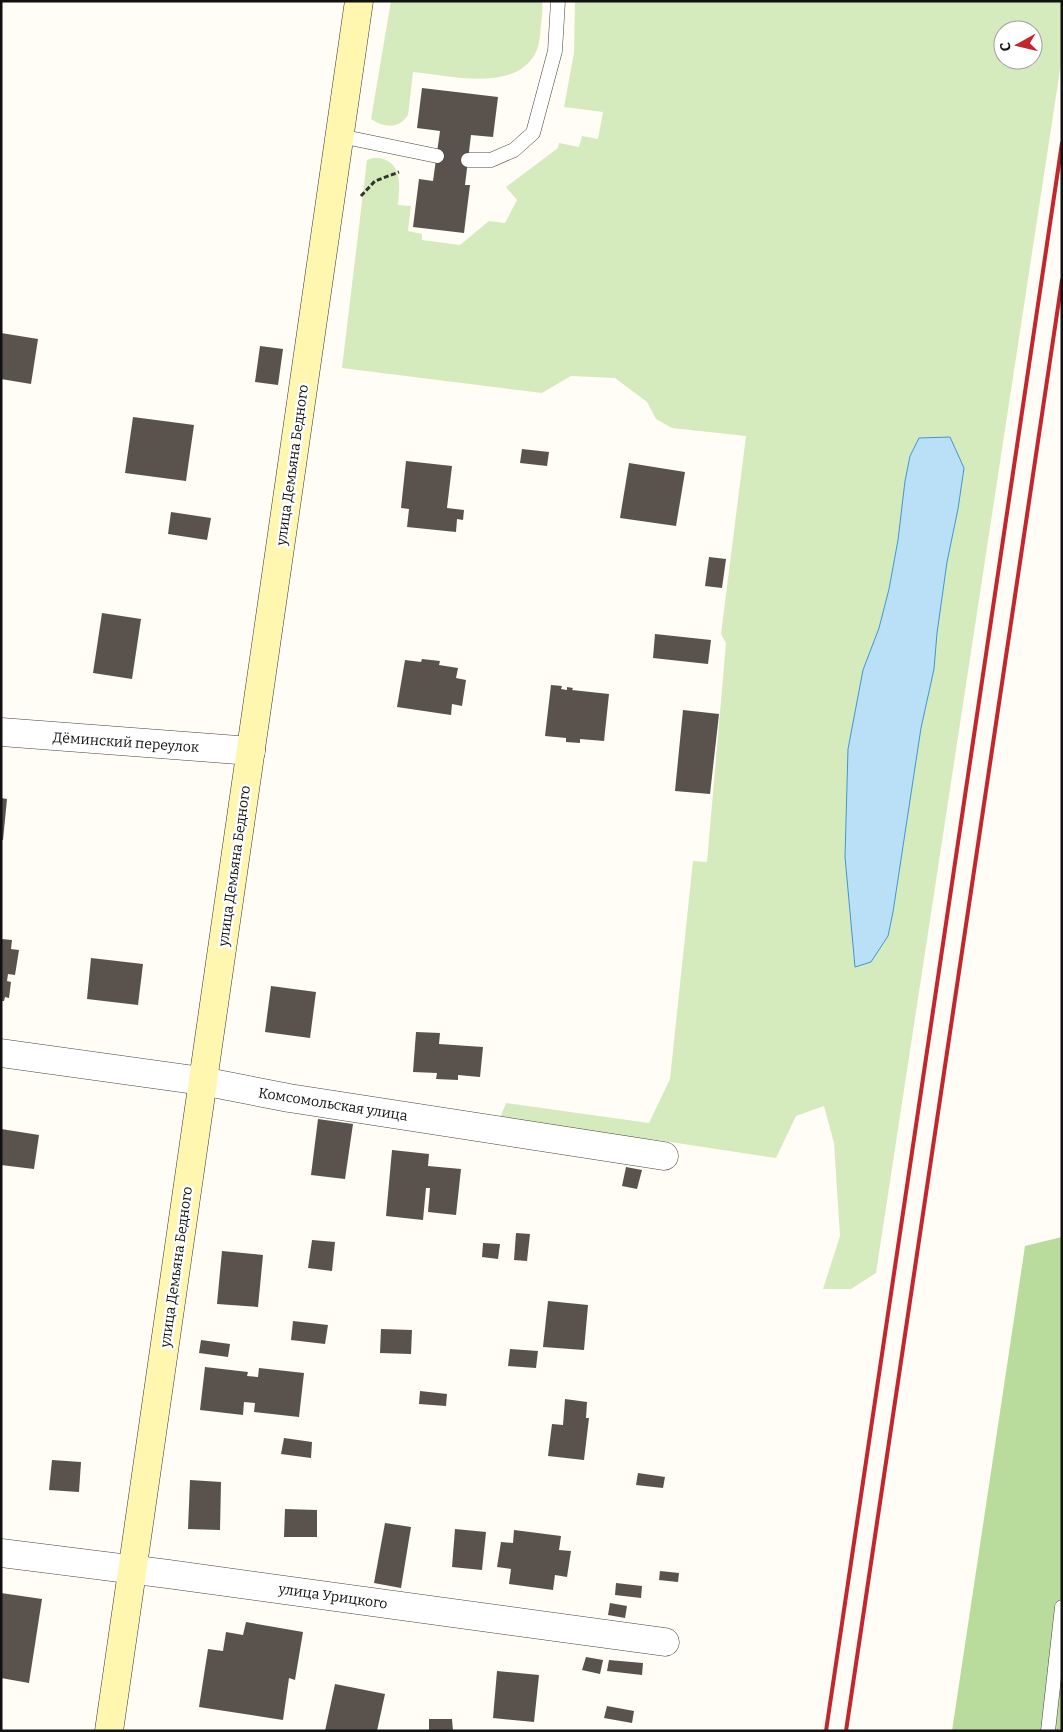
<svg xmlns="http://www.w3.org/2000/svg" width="1063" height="1732" font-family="Bitter,serif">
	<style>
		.green { fill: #d5ebbd; fill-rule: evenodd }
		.forest { fill: #b9dc9c }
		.water { fill: #b9e0f7; stroke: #3f96cf }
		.building { fill: #5a524d }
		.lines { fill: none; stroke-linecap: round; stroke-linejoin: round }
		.lane-casing { stroke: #444; stroke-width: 15 }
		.street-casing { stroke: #444; stroke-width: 29 }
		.secondary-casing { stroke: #333; stroke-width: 29 }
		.path { stroke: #333; stroke-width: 3; stroke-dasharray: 5 2.5; stroke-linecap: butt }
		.lane { stroke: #fff; stroke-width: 14 }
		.street { stroke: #fff; stroke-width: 28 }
		.secondary { stroke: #fff6b0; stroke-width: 28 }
		.rail { stroke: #c4262e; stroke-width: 4 }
		.labels { text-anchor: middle; stroke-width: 5; stroke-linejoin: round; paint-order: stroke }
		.street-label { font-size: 14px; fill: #111; stroke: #fff }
	</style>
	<rect width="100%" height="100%" fill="#fffdf5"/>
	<g class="green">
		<path d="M 391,1 L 542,1 C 543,9 542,17 541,24 C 540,34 540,45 535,54 C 513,93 449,75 413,72 L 408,115 C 399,129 384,128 371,119 Z"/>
		<path d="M 575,1 L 1062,1 L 1062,57 L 876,1273 L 851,1289 L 823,1289 L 840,1236 L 834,1143 L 824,1106 L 796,1116 L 776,1158 L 664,1141 L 522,1123 L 500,1118 L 506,1103 L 649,1123 L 670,1079 L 693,861 L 707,862 L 726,643 L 721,634 L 746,436 L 672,428 L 656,419 L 647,402 L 615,378 L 571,376 L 542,393 L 342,368 L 367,160 C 374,157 379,157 386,160 C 403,168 399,190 398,205 L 411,206 L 408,231 L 422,234 L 422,240 L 460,245 L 489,221 L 505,223 L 517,200 L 506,187 L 558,148 L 559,143 L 579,147 L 582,136 L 598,139 L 603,112 L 564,107 L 574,53 ZM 1003,30 L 1033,30 L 1033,60 L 1003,60 ZM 950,437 L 964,468 L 958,509 L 947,562 L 937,633 L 934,669 L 921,728 L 893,912 L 888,936 L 871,962 L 855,967 L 845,857 L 848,749 L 863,670 L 879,628 L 889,589 L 898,540 L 905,481 L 910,456 L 919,438 Z"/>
	</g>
	<polygon class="forest" points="1062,1237 1062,1731 952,1731 1025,1246"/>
	<polygon class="water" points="950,437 964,468 958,509 947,562 937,633 934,669 921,728 893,912 888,936 871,962 855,967 845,857 848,749 863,670 879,628 889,589 898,540 905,481 910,456 919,438"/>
	<g class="building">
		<polygon points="422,88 498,97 493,137 471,135 465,185 470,185 464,233 413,227 419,179 433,181 440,131 417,128"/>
		<polygon points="1,333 38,339 31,384 1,379"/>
		<polygon points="260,346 283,349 278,385 255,382"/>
		<polygon points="133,417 194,425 186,481 125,473"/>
		<polygon points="522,449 549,452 547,466 520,463"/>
		<polygon points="406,461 452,466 447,508 464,510 463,520 457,519 456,532 407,527 409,509 401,508"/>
		<polygon points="629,463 685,472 676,526 620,518"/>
		<polygon points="171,512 211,518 207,540 168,534"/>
		<polygon points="709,557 726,559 722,588 705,586"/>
		<polygon points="102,613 141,619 132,679 93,673"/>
		<polygon points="655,634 711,640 708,664 653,658"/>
		<polygon points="422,659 440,661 439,665 458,668 456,678 466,680 462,706 452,704 451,715 397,707 405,660 421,662"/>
		<polygon points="551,685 562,686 561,689 567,690 567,687 573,688 572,690 609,694 604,741 580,739 580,743 566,742 566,738 545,736"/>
		<polygon points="683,710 719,714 710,794 675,791"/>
		<polygon points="1,798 7,799 3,840 1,840"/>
		<polygon points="1,939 12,940 11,949 19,950 15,975 8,974 7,981 11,982 9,998 5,997 4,1001 1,1001"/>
		<polygon points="91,958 143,964 138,1005 87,999"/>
		<polygon points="271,986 316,992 310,1038 265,1032"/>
		<polygon points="416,1032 440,1033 439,1044 483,1047 480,1077 458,1075 458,1080 436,1079 437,1073 413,1072"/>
		<polygon points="318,1119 353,1124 345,1179 311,1175"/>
		<polygon points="1,1129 39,1135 34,1169 1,1165"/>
		<polygon points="392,1150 429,1154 428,1166 461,1169 456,1215 428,1212 430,1188 426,1188 423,1220 386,1216"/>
		<polygon points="626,1167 642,1170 637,1189 622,1186"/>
		<polygon points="516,1233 530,1234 527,1261 514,1260"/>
		<polygon points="312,1240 335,1242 332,1271 308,1268"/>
		<polygon points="483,1243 500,1244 498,1259 482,1257"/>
		<polygon points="222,1251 263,1255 258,1307 217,1304"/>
		<polygon points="548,1301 588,1305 584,1350 543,1347"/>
		<polygon points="293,1321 328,1325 325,1344 291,1340"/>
		<polygon points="381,1329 412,1330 411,1354 380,1353"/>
		<polygon points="201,1340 230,1344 228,1357 199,1353"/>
		<polygon points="510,1349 538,1351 536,1368 508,1366"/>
		<polygon points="205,1367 248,1372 247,1376 258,1377 259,1368 304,1373 299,1417 254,1412 255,1403 244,1402 243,1415 200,1410"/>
		<polygon points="420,1391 447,1394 446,1406 419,1404"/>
		<polygon points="565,1399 587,1402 586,1418 589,1418 584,1460 548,1456 552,1424 563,1425"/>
		<polygon points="284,1438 312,1442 311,1458 281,1454"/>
		<polygon points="52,1460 81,1462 79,1492 49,1490"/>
		<polygon points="638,1473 665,1477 663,1488 636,1485"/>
		<polygon points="190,1480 221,1482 220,1530 188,1529"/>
		<polygon points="285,1509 317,1510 317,1537 284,1537"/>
		<polygon points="385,1523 411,1527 401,1588 374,1583"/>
		<polygon points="455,1529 486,1532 482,1570 452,1567"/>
		<polygon points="514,1530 561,1536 559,1550 571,1551 567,1577 555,1575 553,1590 509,1584 511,1569 497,1567 501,1542 513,1543"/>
		<polygon points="660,1571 679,1573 678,1582 659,1580"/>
		<polygon points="616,1583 642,1586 641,1598 615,1595"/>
		<polygon points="1,1593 42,1599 29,1683 1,1678"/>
		<polygon points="610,1603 627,1606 625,1618 608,1615"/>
		<polygon points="246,1622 303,1632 295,1680 289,1678 283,1720 199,1707 208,1649 223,1651 226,1632 243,1635"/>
		<polygon points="586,1657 603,1660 600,1674 582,1670"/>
		<polygon points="609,1660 643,1663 642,1675 607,1671"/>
		<polygon points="497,1671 539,1675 534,1722 493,1718"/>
		<polygon points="335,1684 385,1694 377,1731 325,1731"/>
		<polygon points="607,1706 634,1711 632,1723 604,1718"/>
		<polygon points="429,1719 452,1719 453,1731 429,1731"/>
	</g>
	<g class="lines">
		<g class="lane-casing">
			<g id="lane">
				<polyline points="340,136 437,156"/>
				<polyline points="468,160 491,160 514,150 533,133 555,51 558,1"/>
				<polyline points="1048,1731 1062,1607"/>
			</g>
		</g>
		<g class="street-casing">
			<g id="street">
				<polyline points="1,732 251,751"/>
				<polyline points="1,1053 202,1081 289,1098 664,1156"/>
				<polyline points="1,1553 168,1574 665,1642"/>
			</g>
		</g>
		<g class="secondary-casing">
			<polyline id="secondary" points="109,1731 359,1"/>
		</g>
		<polyline class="path" points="361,196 375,181 399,172"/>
		<use href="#lane" class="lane"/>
		<use href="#street" class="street"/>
		<use href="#secondary" class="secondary"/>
		<g class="rail">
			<polyline points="826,1731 1062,143"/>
			<polyline points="846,1731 1062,280"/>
		</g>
	</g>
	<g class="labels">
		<g class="street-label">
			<text transform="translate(292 465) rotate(-82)" y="5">улица Демьяна Бедного</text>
			<text transform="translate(126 742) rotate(4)" y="5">Дёминский переулок</text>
			<text transform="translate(234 866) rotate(-82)" y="5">улица Демьяна Бедного</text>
			<text transform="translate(333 1104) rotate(9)" y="5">Комсомольская улица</text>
			<text transform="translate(176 1267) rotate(-82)" y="5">улица Демьяна Бедного</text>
			<text transform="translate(333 1596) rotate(8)" y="5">улица Урицкого</text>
		</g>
	</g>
	<rect width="1063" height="1732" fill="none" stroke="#111111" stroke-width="5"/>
	<g transform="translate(1018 45) rotate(262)"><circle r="24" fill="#ffffff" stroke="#a0a0a0"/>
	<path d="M0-4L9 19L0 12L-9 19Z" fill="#c4262e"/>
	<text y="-8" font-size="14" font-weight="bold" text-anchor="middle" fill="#111111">С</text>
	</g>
</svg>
